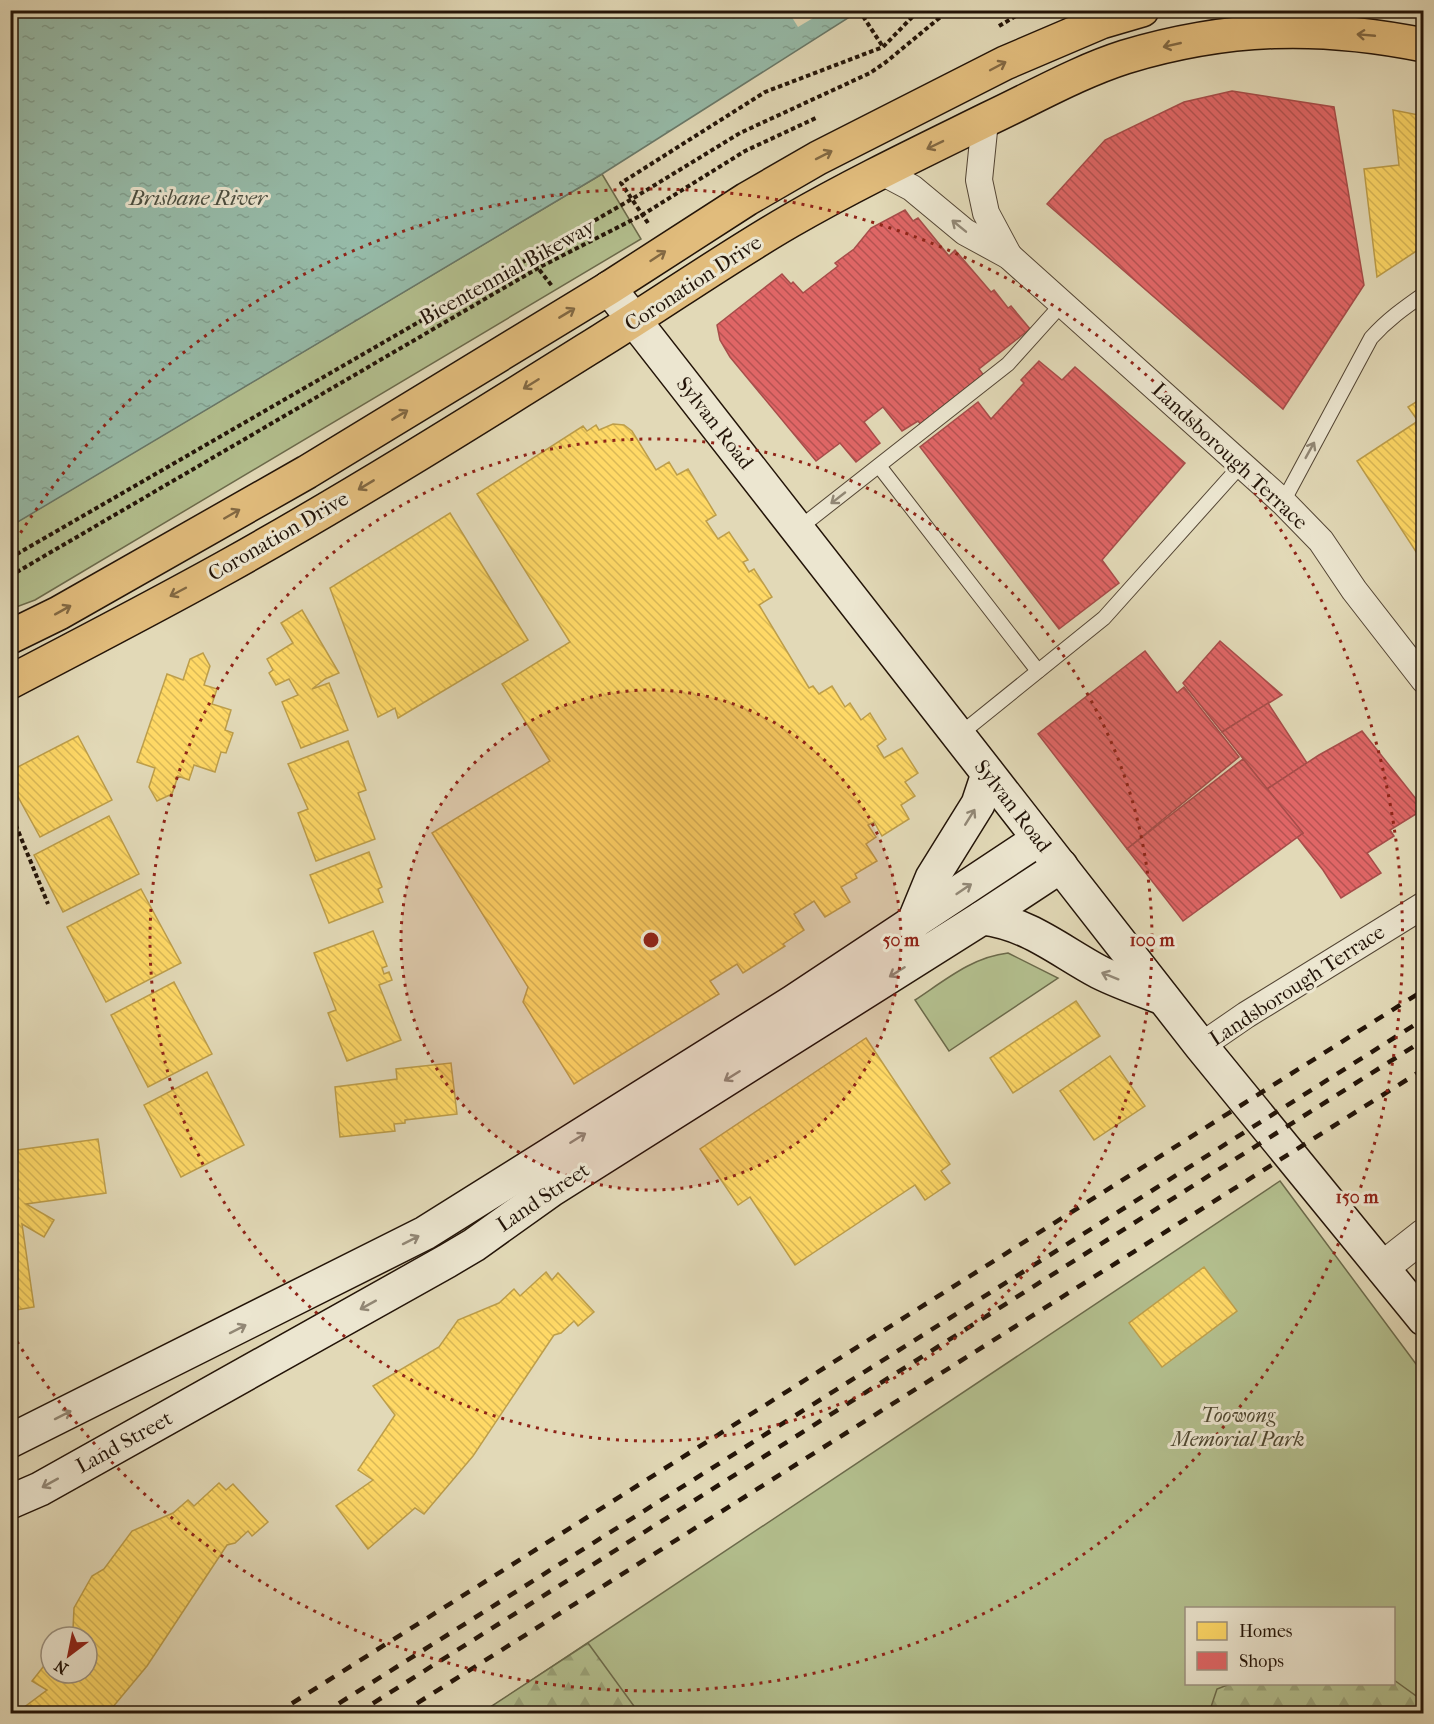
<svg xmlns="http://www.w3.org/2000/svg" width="1434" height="1724" font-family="'IM FELL French Canon',serif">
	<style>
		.green { fill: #b3bf8e; stroke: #6b6a4b; stroke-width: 1.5; fill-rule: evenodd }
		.forest { fill: url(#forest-firs); stroke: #6b6a4b; stroke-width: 1.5 }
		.water { fill: url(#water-ripples); stroke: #687869; stroke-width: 1.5 }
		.pier { fill: #e2d9b7 }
		.homes { fill: url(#homes-back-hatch); stroke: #bd9e4a; stroke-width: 1.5 }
		.shops { fill: url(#shops-back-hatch); stroke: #a74d4a; stroke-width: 1.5 }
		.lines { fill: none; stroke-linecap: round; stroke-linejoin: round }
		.service-casing { stroke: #534534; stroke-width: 16 }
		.minor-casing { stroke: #534534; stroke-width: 28 }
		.tertiary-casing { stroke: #534534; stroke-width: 34 }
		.secondary-casing { stroke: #231408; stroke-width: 36 }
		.trunk-casing { stroke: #231408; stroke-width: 36 }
		.path { stroke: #231408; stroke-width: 4; stroke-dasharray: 4.5 3; stroke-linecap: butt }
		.service { stroke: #ece6d0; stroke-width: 14 }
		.minor { stroke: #ece6d0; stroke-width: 26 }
		.tertiary { stroke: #ece6d0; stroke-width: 32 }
		.secondary { stroke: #ece6d0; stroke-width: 33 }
		.trunk { stroke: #e1bc7c; stroke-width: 33 }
		.rail { stroke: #231408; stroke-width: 4.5; stroke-dasharray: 10 10; stroke-linecap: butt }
		.oneway { stroke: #826842 }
		.oneway2 { stroke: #928876 }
		.ring { fill: none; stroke: #8f2418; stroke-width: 3; stroke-dasharray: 3 6 }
		.labels { text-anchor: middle; stroke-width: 6; stroke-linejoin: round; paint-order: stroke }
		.street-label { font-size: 21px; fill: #231408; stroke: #ece6d0 }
		.park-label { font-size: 21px; font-style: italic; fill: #4e4730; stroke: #ece6d0 }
		.water-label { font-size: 22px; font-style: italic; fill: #4b4e40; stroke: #ece6d0 }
		.centre { fill: #8f2418; stroke: #ece6d0; stroke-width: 3 }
		.ring-label { font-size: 18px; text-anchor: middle; font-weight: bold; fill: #8f2418; stroke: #ece6d0; stroke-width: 6; stroke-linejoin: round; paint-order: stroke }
	</style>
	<defs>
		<pattern id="forest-firs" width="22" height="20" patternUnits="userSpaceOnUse" patternTransform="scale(1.5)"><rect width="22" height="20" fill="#b3bf8e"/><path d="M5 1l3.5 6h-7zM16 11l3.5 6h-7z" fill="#9aa379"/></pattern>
		<pattern id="water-ripples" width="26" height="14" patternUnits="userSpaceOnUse" patternTransform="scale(1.5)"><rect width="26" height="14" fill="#96bba9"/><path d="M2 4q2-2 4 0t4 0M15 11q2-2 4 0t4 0" fill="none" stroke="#81a090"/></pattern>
		<pattern id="homes-back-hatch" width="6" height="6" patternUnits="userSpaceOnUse" patternTransform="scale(1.5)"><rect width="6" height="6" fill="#ffd966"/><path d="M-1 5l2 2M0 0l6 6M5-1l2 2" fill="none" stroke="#dab957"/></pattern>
		<pattern id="shops-back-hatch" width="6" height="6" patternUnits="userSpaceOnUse" patternTransform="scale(1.5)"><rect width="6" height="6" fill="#e06666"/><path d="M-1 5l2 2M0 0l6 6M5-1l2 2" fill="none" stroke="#b55352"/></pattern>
	</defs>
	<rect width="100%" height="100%" fill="#e2d9b7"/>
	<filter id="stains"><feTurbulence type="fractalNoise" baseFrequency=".00333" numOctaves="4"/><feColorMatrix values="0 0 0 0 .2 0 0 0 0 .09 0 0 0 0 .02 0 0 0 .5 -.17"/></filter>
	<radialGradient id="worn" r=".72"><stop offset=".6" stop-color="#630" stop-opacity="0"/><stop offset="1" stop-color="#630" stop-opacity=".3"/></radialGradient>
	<g class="green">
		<polygon points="602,174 641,239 35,600 11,609 10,526"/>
		<path d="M 1008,953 L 1058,978 L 949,1051 L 915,1000 C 944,981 972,957 1008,953 Z"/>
		<path d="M 1280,1181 L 1416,1364 L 1423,1371 L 1423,1713 L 481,1714 ZM 1186,1608 L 1394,1608 L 1394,1684 L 1186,1684 Z"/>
	</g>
	<g class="forest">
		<polygon points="588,1643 639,1713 481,1713"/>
		<polygon points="1394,1680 1423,1701 1423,1713 1209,1713 1217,1689 1230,1684 1394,1684"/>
	</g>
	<polygon class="water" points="10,11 859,11 602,174 11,526"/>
	<polygon class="pier" points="788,11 825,11 798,27"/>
	<g class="homes">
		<polygon points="1393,110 1424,116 1424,246 1377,277 1364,169 1399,165"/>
		<polygon points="1424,397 1424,564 1357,461 1418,421 1408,407"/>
		<polygon points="613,424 624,425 632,431 656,470 669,462 677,475 688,469 716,515 706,521 718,539 729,532 748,560 743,562 749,572 754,569 772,597 759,605 809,688 813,686 819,694 832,686 845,707 850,703 861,720 870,713 886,739 877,746 884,758 902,748 918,773 905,782 915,796 901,805 909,819 882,836 874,822 868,825 876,837 866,844 877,861 855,874 857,878 841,887 850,902 825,917 814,901 794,914 804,930 783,944 785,946 743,973 737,964 710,981 719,994 574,1084 523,1002 528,987 432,833 550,761 502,684 570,642 477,494 583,426 587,431 596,425 599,430"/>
		<polygon points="450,513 528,640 398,718 395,708 378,717 330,588"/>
		<polygon points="302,610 339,673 325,679 312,689 329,683 348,730 301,748 282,702 298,695 289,679 276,685 269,673 273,670 267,659 293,643 281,623"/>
		<polygon points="203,653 210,666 204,685 217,689 212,704 231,710 225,730 233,733 226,753 221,752 215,772 194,765 189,780 178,776 172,794 157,801 149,787 155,768 137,762 167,674 183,680 190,659"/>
		<polygon points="78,736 112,800 40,837 10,782 10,771"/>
		<polygon points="348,741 366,790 358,793 375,839 316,861 298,813 308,809 288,764"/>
		<polygon points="109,816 139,874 63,912 34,855"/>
		<polygon points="369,852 382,887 378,889 383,902 329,923 310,875"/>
		<polygon points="10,859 15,878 10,879"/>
		<polygon points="141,889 181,963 106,1002 67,927"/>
		<polygon points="373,931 387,966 382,968 384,974 389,972 392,980 379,985 401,1040 347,1061 328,1013 336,1010 314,953"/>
		<polygon points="174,982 212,1054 148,1087 111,1015"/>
		<polygon points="1076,1001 1100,1036 1013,1093 990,1058"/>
		<polygon points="866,1038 950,1164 941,1171 950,1183 925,1200 915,1185 795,1265 750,1197 738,1205 700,1149"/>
		<polygon points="1110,1056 1145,1106 1094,1140 1060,1091"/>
		<polygon points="451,1063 457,1114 405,1120 405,1123 394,1124 395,1131 340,1137 335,1087 397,1079 396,1069"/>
		<polygon points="207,1072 244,1145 181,1177 144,1105"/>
		<polygon points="98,1139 106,1193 26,1204 54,1220 44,1237 22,1224 34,1307 10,1311 10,1151"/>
		<polygon points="1204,1267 1237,1311 1162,1367 1129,1323"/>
		<polygon points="546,1272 552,1280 558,1273 594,1312 578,1326 574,1321 561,1333 554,1335 473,1456 424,1514 415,1508 368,1549 336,1506 373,1480 358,1470 395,1415 373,1386 439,1347 458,1320 499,1303 514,1289 520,1296"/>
		<polygon points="219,1483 226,1490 233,1484 268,1522 252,1536 248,1531 235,1543 227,1545 147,1666 107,1714 15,1714 47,1690 32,1681 51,1657 51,1673 87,1673 87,1637 67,1637 73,1629 74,1608 92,1576 104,1569 132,1531 173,1513 188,1500 194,1506"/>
	</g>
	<g class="shops">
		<polygon points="1232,91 1334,107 1364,285 1283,409 1047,204 1105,140 1184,102"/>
		<polygon points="905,210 913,221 918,218 949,256 955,250 991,292 994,290 1008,308 1011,306 1030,329 979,369 985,377 922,426 918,421 902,431 883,407 864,422 880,443 856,462 840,443 816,461 730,357 720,340 717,325 782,274 791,284 793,282 803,293 838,266 835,263 854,249 871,228"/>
		<polygon points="1039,361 1062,380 1075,367 1185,463 1102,560 1119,583 1059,629 920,447 978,402 991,419 1024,383 1021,380"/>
		<polygon points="1220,641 1282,695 1222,732 1183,683"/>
		<polygon points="1145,651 1177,693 1184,687 1239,757 1127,849 1038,734"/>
		<polygon points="1268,703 1307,763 1267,789 1222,732"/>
		<polygon points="1362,731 1424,809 1390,830 1394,836 1367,853 1381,873 1341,898 1323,870 1297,837 1303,833 1267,789 1319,755"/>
		<polygon points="1243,759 1303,833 1183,921 1127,849"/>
	</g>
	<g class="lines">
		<g class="service-casing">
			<g id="service">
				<polyline points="879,466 1038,671"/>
				<path d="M 1283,502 L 1371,338 C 1387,320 1404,308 1424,294"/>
				<polyline points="798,529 1008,364 1062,304"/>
				<polyline points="959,735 1104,618 1241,465"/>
			</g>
		</g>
		<g class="minor-casing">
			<g id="minor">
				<polyline points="985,121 979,180 986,213 1009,256"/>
				<polyline points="880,171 912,188 965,232 1009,256 1283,502 1321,541 1354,590 1424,680"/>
				<polyline points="1201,1046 1246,1015 1424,905"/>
			</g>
		</g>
		<g class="tertiary-casing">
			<polyline id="tertiary" points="1382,1268 1424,1235"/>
		</g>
		<g class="secondary-casing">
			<g id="secondary">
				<polyline points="609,288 1201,1046 1424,1319"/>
				<path d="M 982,918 C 1030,924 1058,950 1099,972 C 1119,982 1142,990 1163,998"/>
				<polyline points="913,924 932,878 978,804 988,774"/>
				<polyline points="10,1441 425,1233 793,1002 1039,839"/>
				<polyline points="10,1502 40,1489 447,1261 474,1245 551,1190 982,918 1061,866"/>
			</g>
		</g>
		<g class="trunk-casing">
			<g id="trunk">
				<polyline points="10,637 59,613 307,472 609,288 747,199 818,158 1005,63 1101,22 1142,10"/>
				<path d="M 10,682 C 83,644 156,606 228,566 C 355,495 479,417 602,340 C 665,301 726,258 790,221 C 854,184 921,152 988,119 C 1033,98 1078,72 1125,57 C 1228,26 1319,24 1424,45"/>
			</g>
		</g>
		<g class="path">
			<polyline points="859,10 883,47"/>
			<polyline points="999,26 1026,10"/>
			<polyline points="648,223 621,183 765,92 883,47 919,10"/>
			<polyline points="530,258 552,286"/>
			<polyline points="10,558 632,199 740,133 870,73 886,62 949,10"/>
			<polyline points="10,576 538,268 642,215 745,151 818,117"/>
			<polyline points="10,811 48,904"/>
		</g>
		<use href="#service" class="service"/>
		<use href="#minor" class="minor"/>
		<use href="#tertiary" class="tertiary"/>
		<use href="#secondary" class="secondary"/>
		<use href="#trunk" class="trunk"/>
		<g class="rail">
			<polyline points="275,1714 1424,990"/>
			<polyline points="322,1714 1424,1019"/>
			<polyline points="356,1714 1424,1040"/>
			<polyline points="400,1714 1424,1069"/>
		</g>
	</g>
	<defs><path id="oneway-shaft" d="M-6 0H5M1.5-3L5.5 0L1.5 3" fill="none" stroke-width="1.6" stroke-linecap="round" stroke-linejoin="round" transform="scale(1.5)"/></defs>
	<g class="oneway">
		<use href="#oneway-shaft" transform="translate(1366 35) rotate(-175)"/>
		<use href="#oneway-shaft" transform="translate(1172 45) rotate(167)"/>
		<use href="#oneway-shaft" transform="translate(998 66) rotate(-28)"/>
		<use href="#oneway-shaft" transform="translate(935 145) rotate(154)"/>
		<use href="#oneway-shaft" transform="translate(824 155) rotate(-27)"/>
		<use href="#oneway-shaft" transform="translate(658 256) rotate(-33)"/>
		<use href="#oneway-shaft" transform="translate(567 313) rotate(-31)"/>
		<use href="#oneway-shaft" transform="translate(531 384) rotate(148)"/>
		<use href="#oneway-shaft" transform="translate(400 415) rotate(-31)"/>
		<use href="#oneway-shaft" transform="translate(366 485) rotate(149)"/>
		<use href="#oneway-shaft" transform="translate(232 514) rotate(-30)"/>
		<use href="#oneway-shaft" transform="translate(178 592) rotate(152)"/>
		<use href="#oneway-shaft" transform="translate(63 610) rotate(-29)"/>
	</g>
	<g class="oneway2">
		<use href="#oneway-shaft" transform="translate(959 226) rotate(-141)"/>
		<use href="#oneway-shaft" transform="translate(1310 450) rotate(-61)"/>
		<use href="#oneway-shaft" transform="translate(838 498) rotate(142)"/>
		<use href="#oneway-shaft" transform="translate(970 817) rotate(-58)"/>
		<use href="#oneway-shaft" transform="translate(964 889) rotate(-34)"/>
		<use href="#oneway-shaft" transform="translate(897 972) rotate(148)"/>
		<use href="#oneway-shaft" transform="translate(1110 976) rotate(-158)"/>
		<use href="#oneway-shaft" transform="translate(732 1076) rotate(148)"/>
		<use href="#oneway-shaft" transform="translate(578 1138) rotate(-32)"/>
		<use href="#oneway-shaft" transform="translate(411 1240) rotate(-27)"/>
		<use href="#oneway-shaft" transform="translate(368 1305) rotate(151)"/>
		<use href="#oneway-shaft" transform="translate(238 1329) rotate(-27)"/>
		<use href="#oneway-shaft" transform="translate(63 1415) rotate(-27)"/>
		<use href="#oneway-shaft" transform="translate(50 1483) rotate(151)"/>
	</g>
	<circle cx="651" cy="940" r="250" fill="#8f2418" fill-opacity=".12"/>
	<g class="ring">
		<circle cx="651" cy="940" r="250"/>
		<circle cx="651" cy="940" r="501"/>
		<path d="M11 548A751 751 0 1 1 11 1332"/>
	</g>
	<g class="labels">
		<g class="street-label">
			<text transform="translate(507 272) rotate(-29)" y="7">Bicentennial Bikeway</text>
			<text transform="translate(693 283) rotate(-33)" y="7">Coronation Drive</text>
			<text transform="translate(715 423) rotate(52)" y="7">Sylvan Road</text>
			<text transform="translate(1230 456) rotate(43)" y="7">Landsborough Terrace</text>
			<text transform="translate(278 536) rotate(-30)" y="7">Coronation Drive</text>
			<text transform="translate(1013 806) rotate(52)" y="7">Sylvan Road</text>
			<text transform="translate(1297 985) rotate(-33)" y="7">Landsborough Terrace</text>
			<text transform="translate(543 1197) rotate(-34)" y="7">Land Street</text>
			<text transform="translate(124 1442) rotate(-29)" y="7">Land Street</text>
		</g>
		<g class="park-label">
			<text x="1238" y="1422">Toowong<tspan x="1238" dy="24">Memorial Park</tspan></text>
		</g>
		<g class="water-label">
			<text x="198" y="205">Brisbane River</text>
		</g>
	</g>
	<circle cx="651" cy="940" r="9" class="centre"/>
	<g class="ring-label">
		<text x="901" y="946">50 m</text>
		<text x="1152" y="946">100 m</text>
		<text x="1357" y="1203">150 m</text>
	</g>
	<rect width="1434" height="1724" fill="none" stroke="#e2d9b7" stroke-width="36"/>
	<rect x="12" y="12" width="1410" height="1700" fill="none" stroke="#231408" stroke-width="3"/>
	<rect x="18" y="18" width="1398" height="1688" fill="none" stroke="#231408" stroke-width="1.5"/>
	<rect x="1185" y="1607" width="210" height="78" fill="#ece6d0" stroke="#9c9280" stroke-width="1.5"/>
	<rect x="1197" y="1622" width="30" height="18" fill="#ffd966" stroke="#9c9280" stroke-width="1.5"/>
	<text x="1239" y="1637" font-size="18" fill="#231408">Homes</text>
	<rect x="1197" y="1652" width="30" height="18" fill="#e06666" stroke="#9c9280" stroke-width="1.5"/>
	<text x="1239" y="1667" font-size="18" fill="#231408">Shops</text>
	<g transform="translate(69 1655) rotate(212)"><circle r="28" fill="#ece6d0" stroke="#9c9280" stroke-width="1.5"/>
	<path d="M0-4.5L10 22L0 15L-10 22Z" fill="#8f2418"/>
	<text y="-9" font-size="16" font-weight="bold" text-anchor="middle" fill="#231408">N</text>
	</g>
	<rect width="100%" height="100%" filter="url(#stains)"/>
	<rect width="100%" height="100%" fill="url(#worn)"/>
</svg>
